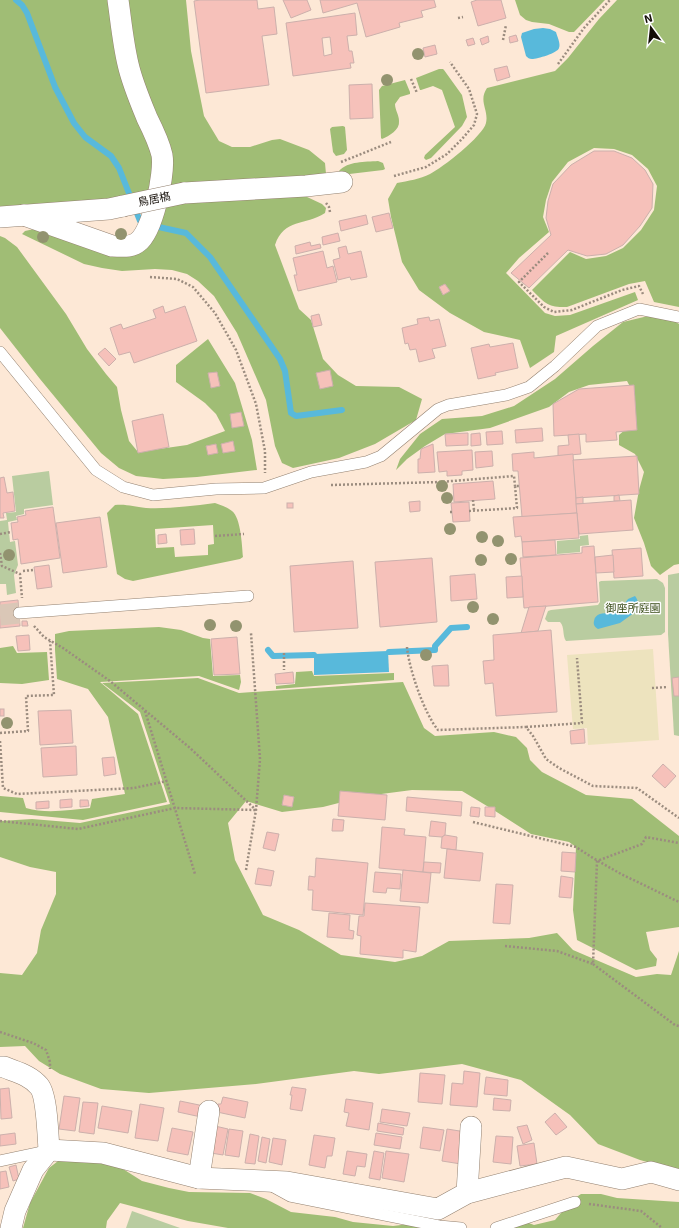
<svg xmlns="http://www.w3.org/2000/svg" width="679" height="1228" font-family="'Exo 2','Noto Sans JP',sans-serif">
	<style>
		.green { fill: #b9cca0 }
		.forest { fill: #a0bd75; fill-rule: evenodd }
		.sand { fill: #ede3be }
		.water { fill: #58b9db }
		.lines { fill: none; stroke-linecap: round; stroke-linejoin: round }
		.stream { stroke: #58b9db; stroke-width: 6 }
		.building { fill: #f6c1ba; stroke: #ccb0ac; fill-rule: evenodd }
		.minor-tunnel { stroke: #dac7b7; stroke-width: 21; stroke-dasharray: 21 10; stroke-linecap: butt }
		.service-casing { stroke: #938170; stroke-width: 12 }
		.minor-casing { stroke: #938170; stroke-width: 22 }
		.path { stroke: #9b8c7f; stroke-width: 2.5; stroke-dasharray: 2 2; stroke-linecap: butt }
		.service { stroke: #fff; stroke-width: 11 }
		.minor { stroke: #fff; stroke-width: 21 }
		.minor-bridge-casing { stroke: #938170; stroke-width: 22; stroke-linecap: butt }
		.minor-bridge { stroke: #fff; stroke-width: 21 }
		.tree { fill: #92936f }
		.labels { text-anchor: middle; stroke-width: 3; stroke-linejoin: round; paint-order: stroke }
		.street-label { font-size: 11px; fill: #130d07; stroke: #fff }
		.park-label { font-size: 11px; fill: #3b4e1a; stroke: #fff }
	</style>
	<rect width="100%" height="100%" fill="#fde8d6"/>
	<g class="green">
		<polygon points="49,471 53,505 24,509 24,514 16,516 17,520 8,522 10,542 15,541 18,565 14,575 16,593 7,595 6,584 0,584 0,521 7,520 6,513 16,512 12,476"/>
		<polygon points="588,535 589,545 580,546 580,552 557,554 557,541 580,539 580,536"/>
		<polygon points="679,573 679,736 674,735 668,634 668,575"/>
		<path d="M 657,579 L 663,583 L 665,588 L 665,632 L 661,635 L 566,641 C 562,635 565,627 560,622 L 548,622 L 545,619 L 548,611 L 551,610 L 598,605 L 600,602 L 599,582 L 601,581 Z"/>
		<polygon points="132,1211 180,1228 126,1228"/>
	</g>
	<g class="forest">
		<polygon points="0,0 186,0 191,51 204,116 219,141 232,147 250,147 272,140 280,139 309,150 325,163 326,174 107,204 0,211"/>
		<polygon points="515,0 605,0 574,32 569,32 549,24 532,22 526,20 520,15"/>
		<path d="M 617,0 L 679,0 L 679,307 L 654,302 L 645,281 L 629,284 L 567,307 C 548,308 545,303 532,290 L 570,252 L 586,259 L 606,256 L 623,248 L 641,230 L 654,210 L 657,186 L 648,169 L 632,155 L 614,149 L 594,148 L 568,162 L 552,182 L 546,200 L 543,217 L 549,232 L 519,258 L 506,273 L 545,313 L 555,316 L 570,315 L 635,292 L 638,300 L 556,336 L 554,352 L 530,368 L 520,340 L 484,332 L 450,313 L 419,290 L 402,262 L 391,217 L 388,199 L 397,183 C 408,181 420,179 430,174 C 442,168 483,136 486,123 C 489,110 478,101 487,88 L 555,71 L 568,58 L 599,19 Z"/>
		<polygon points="439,69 443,69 444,70 462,95 467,117 462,126 431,158 426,160 424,158 425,155 455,127 442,90 433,86 421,90 420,90 416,78"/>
		<path d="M 405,80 L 410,92 L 410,94 L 400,97 L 395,104 C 395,110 399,115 399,121 C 400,130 389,136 382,139 L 381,138 L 379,90 L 382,86 Z"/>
		<polygon points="343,126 345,127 347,150 344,154 336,156 333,152 330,129 332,127"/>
		<path d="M 378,161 L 383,163 L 385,169 L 383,170 L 341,175 L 339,174 L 339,171 C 348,161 365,162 378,161 Z"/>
		<path d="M 305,196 L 322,204 L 326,208 L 325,213 C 305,226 284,218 275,245 L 299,309 L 311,320 L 323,359 L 338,375 L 356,386 L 399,387 L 422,399 L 416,420 L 375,444 L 339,458 L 293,468 L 282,463 L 275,446 L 266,400 L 237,333 L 214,296 L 198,281 L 187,274 L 172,270 L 155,269 L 122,271 L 102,268 L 84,264 L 22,234 L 25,231 L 34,229 L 121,252 L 160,209 L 170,204 Z"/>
		<polygon points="0,236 5,238 17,247 66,314 87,349 106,374 117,387 121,410 129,441 138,452 187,445 225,431 216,414 205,403 176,382 176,365 208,339 235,383 252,440 257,470 197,477 163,479 136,476 119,468 101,453 40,379 0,328"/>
		<polygon points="648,316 673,320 679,324 679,564 674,565 660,575 651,566 644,543 634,518 639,490 644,472 635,454 619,445 619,435 634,422 635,396 627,381 589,385 569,392 549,407 490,428 445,434 425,446 407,459 396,470 400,459 420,434 442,419 482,416 514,406 555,379 593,346 623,322"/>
		<path d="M 215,503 C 221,505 227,507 232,511 C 241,518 242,546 243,557 L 240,559 L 133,581 L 125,579 L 117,574 L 107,513 L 115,505 C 128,504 134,507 146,508 C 169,509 192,506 215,503 ZM 213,525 L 214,544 L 208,545 L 208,555 L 175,557 L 174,547 L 156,548 L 155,529 Z"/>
		<path d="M 159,627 L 181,630 L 203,638 L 210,639 L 213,676 L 240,675 L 241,682 L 239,690 L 199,676 L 100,682 L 138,714 L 167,802 L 83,820 L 0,812 L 0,796 L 23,798 L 26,808 C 46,814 69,810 90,808 L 92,799 L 125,794 L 108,717 L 88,689 L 57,679 L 55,650 L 55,634 L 69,631 Z"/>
		<polygon points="13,646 17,653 47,652 49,680 22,684 0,683 0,648"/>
		<polygon points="312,671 314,676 394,673 394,680 276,689 276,686 295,684 296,672"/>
		<polygon points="198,678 239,693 403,682 424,728 435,736 494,732 516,737 527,748 530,760 542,772 586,795 632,799 679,836 679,927 646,932 650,950 657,959 656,966 636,970 577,940 573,910 576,847 569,842 531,834 492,809 462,791 412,790 366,796 323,807 282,812 246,801 228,823 235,860 263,915 299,930 341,955 395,962 422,956 449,941 529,938 557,933 573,950 636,977 657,974 671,975 679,951 679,1171 640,1160 598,1144 570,1115 521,1080 462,1064 379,1074 354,1071 256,1084 149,1093 101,1089 60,1074 39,1061 25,1046 0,1047 0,973 22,975 37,953 41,930 56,894 56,872 30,867 0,857 0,821 32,819 80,823 170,804 140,712 102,683"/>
		<polygon points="62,1158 91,1159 123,1169 142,1181 169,1188 189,1192 250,1193 266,1199 291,1212 335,1217 353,1222 393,1226 409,1224 424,1228 228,1228 188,1221 120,1203 107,1221 106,1228 23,1228 30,1203 49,1168"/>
		<polygon points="581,1194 601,1194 617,1198 679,1202 679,1228 505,1228 521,1220 534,1225 555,1220 572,1200"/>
	</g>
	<polygon class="sand" points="653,649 659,740 588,745 587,728 573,729 567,655"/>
	<g class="water">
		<path d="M 543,28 L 550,29 L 556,32 C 557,36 561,44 559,48 C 558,53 537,59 532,59 C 529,59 528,58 526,56 L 521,37 L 522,33 L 534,29 Z"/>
		<path d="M 635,596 C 638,600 640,606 638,610 L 620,623 L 598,629 C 595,627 593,625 594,621 C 596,609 612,615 619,612 L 628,599 Z"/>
		<polygon points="388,651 389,672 314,675 314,654"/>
	</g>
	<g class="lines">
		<g class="stream">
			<polyline points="16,0 22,5 27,13 55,87 74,123 85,137 111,156 119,168 140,221 145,224 186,233 210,257 280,359 285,371 291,413 296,416 342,410"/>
			<polyline points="268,650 273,656 314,655"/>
			<polyline points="389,652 435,650 435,646 451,628 467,627"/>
		</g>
	</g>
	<g class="building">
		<polygon points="200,0 257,0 258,9 274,7 277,34 262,36 269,85 206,93 194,1"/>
		<polygon points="283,0 307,0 311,10 291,18"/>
		<polygon points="320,0 434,0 436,7 421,11 423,17 399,23 400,27 366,37 357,3 323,13"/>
		<polygon points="477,0 501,0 506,18 478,26 471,2"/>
		<path d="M 355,13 L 357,35 L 347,36 L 349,51 L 352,51 L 354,63 L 350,63 L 351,68 L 293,76 L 286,23 ZM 330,37 L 332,54 L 324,56 L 322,38 Z"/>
		<polygon points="516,35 518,41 510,43 509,37"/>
		<polygon points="488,36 489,42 482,45 480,39"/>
		<polygon points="473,38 475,44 468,46 466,40"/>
		<polygon points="435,45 437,54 425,57 423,48"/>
		<polygon points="507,66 510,77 497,81 494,69"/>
		<polygon points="372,84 373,118 350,119 349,85"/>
		<polygon points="594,151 614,151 632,158 645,170 653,184 652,208 640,226 623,245 606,254 587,256 568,250 529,288 511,273 551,235 546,218 548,201 553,184 571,165"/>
		<polygon points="389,213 393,228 376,232 372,217"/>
		<polygon points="366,215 368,224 341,231 339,221"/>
		<polygon points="338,233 340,241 323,245 322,237"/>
		<polygon points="310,242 311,246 320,244 321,248 296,254 295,246"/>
		<polygon points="346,246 348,254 361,251 367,277 351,280 350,277 338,280 333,260 340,258 338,248"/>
		<polygon points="323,251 327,268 333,266 337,282 298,291 294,275 297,275 293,258"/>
		<polygon points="445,284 450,291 443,295 439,287"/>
		<polygon points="163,306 165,313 185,306 197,341 134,363 130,352 119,355 110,328 121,324 123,329 156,318 153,310"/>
		<polygon points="319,314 322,325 313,327 311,316"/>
		<polygon points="429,317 430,321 439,319 446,346 432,349 435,358 419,362 416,349 410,350 408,343 405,344 402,328 418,324 417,319"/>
		<polygon points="513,343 518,368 495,373 496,375 478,379 471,348 489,344 490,347"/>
		<polygon points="105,348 116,359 109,366 98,354"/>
		<polygon points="330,370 333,386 320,389 316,373"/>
		<polygon points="217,372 220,386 211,388 208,373"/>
		<polygon points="634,385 637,430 616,432 617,440 586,442 586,434 554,436 553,404 579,389"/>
		<polygon points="241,412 244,426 232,428 230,414"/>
		<polygon points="163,414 169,447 138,453 132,421"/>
		<polygon points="542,428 543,441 516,443 515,430"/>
		<polygon points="502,431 503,444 487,445 486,432"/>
		<polygon points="468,433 468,445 446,446 445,434"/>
		<polygon points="480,433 481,445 471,446 471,434"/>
		<polygon points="579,434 581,454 558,456 558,446 569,445 568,435"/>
		<polygon points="233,441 235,451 223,453 221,444"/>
		<polygon points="216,444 218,453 208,455 206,446"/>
		<polygon points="433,444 435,472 418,473 418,459 420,459 421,449"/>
		<polygon points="472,450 473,470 462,471 462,475 447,476 447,471 439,472 437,452"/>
		<polygon points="492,451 493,466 476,468 475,452"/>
		<polygon points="534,452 534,458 573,454 577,513 522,517 518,471 513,471 512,454"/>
		<polygon points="637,456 639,494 576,498 573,460"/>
		<polygon points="4,477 7,493 13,492 15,511 3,513 4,518 0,518 0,478"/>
		<polygon points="493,481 495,499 454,502 453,484"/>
		<polygon points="619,495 620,501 614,501 614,496"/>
		<polygon points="583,497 583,504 576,504 576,498"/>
		<polygon points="631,500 633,530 579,534 576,504"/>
		<polygon points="420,501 420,511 410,512 409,502"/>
		<polygon points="469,502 470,521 453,522 451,503"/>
		<rect x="287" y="503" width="6" height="5"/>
		<polygon points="53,507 60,558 21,564 18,539 13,540 11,523 18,522 17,517 26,515 25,511"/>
		<polygon points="577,513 579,538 522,542 521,536 515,537 513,517"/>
		<polygon points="100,517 107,567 63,573 56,523"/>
		<polygon points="194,529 195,544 181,545 180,530"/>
		<polygon points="166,534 167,543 158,544 158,535"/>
		<polygon points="555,540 556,555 523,557 522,542"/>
		<polygon points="594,546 598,602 524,608 520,558 582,553 582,547"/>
		<polygon points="641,548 643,576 614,578 612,550"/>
		<polygon points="613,555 614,572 596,573 595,557"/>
		<polygon points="432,558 437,622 380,627 375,562"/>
		<polygon points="353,561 358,628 294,632 290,566"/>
		<polygon points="49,565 52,587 37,589 34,567"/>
		<polygon points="475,574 477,599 451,601 450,576"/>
		<polygon points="522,576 523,597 507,598 506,577"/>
		<polygon points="18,600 20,626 0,628 0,602"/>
		<polygon points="546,606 538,631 521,633 529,607"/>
		<polygon points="22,621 27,621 28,626 22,626"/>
		<polygon points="551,630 557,712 496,716 493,683 485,684 483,661 494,660 493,635"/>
		<polygon points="29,635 30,650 18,651 16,636"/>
		<polygon points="237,637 240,674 214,675 211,639"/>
		<polygon points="448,665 449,686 434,686 432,666"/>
		<polygon points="293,672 294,683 276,684 275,674"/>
		<polygon points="679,677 679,696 674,696 672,678"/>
		<rect x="0" y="709" width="4" height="7"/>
		<polygon points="71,710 73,743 40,745 38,711"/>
		<polygon points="584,729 585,743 571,744 570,731"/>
		<polygon points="76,746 77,775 43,777 41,748"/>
		<polygon points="114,757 116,774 104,776 102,758"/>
		<polygon points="663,764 676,776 665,788 652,776"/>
		<polygon points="340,791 387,795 385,820 338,816"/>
		<polygon points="284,795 294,797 292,807 282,805"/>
		<polygon points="407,797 462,802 461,816 406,811"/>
		<polygon points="72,799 72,807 60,808 60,800"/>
		<polygon points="80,800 88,800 89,806 80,807"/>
		<polygon points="49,801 49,808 36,809 36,802"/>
		<polygon points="471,807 480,808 479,817 470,816"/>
		<polygon points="485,807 495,807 495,817 485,816"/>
		<polygon points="333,819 344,820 343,831 332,831"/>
		<polygon points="431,821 446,823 445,835 442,837 429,836"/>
		<polygon points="382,827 405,829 404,835 426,837 423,872 379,868"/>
		<polygon points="267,832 279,834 275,851 263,848"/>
		<polygon points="445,835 457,837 456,850 441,848 442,837"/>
		<polygon points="447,849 483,853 480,881 444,878"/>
		<polygon points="562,852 576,853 575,872 561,871"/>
		<polygon points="316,858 368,863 363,915 312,910 313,890 308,890 309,876 315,877"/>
		<polygon points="424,862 441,863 440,873 423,872"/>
		<polygon points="258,868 274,871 271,886 255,884"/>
		<polygon points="403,870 431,873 428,903 400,901"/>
		<polygon points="375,872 401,874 400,889 387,888 386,893 373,892"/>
		<polygon points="561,876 573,878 571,898 559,897"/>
		<polygon points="496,884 513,885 510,924 493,923"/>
		<polygon points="365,903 420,907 416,952 403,950 403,958 360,954 361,936 357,935 359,916 364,916"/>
		<polygon points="329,913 350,915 349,930 354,931 353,939 327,937"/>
		<polygon points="464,1071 480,1073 477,1107 450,1105 452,1083 463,1084"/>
		<polygon points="420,1073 445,1075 442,1104 418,1102"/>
		<polygon points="486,1077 508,1080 507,1096 484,1094"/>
		<polygon points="292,1087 306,1089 302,1111 290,1109 292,1095 290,1095"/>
		<polygon points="9,1088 12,1118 1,1119 0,1089"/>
		<polygon points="64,1096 80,1098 75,1131 59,1129"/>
		<polygon points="223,1097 248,1102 245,1118 217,1112 218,1104 221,1104"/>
		<polygon points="494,1098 511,1100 510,1111 493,1110"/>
		<polygon points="346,1099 373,1103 369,1130 346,1126 349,1113 344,1112"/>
		<polygon points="180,1101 204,1106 201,1117 178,1112"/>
		<polygon points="83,1102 98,1103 94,1134 79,1132"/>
		<polygon points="140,1104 164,1108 158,1141 135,1138"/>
		<polygon points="102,1106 132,1111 128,1133 98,1128"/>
		<polygon points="382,1109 410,1113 407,1126 380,1122"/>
		<polygon points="555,1113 567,1127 556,1135 545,1122"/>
		<polygon points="378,1123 404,1128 403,1135 377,1131"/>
		<polygon points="527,1125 532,1140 523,1144 517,1127"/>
		<polygon points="215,1126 228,1129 223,1155 211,1153"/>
		<polygon points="423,1127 444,1130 440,1151 420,1148"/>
		<polygon points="172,1128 193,1132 188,1155 167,1151"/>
		<polygon points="229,1129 243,1131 239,1157 225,1155"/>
		<polygon points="447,1129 466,1132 461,1164 442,1161"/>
		<polygon points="15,1133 16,1144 0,1146 0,1135"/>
		<polygon points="376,1133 402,1137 400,1149 374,1145"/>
		<polygon points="250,1134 259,1136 255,1164 245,1163"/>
		<polygon points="314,1135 335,1138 332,1156 327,1156 325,1168 309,1165"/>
		<polygon points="496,1136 513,1137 511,1164 493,1162"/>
		<polygon points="262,1137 270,1139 266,1163 258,1161"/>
		<polygon points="273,1138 286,1140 282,1165 269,1162"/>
		<polygon points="534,1143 537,1164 520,1166 517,1146"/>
		<polygon points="347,1151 367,1154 365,1167 357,1166 355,1176 343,1174"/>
		<polygon points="374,1151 384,1153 380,1180 369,1178"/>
		<polygon points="386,1151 409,1154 404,1182 382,1178"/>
		<polygon points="16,1165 19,1179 13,1181 9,1167"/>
		<polygon points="6,1171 9,1187 0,1189 0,1172"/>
	</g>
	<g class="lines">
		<polyline class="minor-tunnel" points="0,615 19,613"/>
		<g class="service-casing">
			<g id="service">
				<polyline points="0,352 96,470 123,487 153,495 216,489 264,488 311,472 366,462 381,456 438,409 448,405 506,395 529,387 555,366 597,326 639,309 679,317"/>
				<polyline points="19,613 248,596"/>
				<polyline points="0,1161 46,1151"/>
				<polyline points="270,1185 290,1196 439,1226 461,1228"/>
				<polyline points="496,1228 575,1202"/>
			</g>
		</g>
		<g class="minor-casing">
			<g id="minor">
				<polyline points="184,193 306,186 342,182"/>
				<path d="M 24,215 L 112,246 C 121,246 131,248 138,242 C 153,231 165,173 162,155 C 159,142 153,130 147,118 C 140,101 132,82 128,64 C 123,43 121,21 118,0"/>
				<polyline points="0,217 109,209 123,206"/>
				<path d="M 0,1067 L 4,1067 C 16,1072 30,1075 39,1086 C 47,1095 48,1137 49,1150 L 33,1170 L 15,1211 L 11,1228"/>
				<polyline points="49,1150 103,1153 199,1178 287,1182 438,1209 467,1193 566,1167 622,1179 651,1172 679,1180"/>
				<polyline points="199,1178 209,1111"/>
				<polyline points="467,1193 471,1127"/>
			</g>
		</g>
		<g class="path">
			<polyline points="458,18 463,17"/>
			<polyline points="503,40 506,25"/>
			<polyline points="558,64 584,28 610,0"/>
			<polyline points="411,79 417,93"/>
			<polyline points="341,162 391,142"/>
			<polyline points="394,176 426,167 447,154 462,139 474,125 477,114 469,89 450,62"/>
			<polyline points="326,203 329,207 330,212"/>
			<polyline points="548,253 519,282 544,307 554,312 572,310 622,290 639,286 643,294"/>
			<polyline points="150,277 177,279 193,287 215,313 236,350 256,404 265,451 265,473"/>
			<polyline points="331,485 440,482 514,476 515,486"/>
			<polyline points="473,500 474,510"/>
			<polyline points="469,511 517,508 515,486 519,486"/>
			<polyline points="450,512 452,512"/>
			<polyline points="0,534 11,532"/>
			<polyline points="215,536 244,534"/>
			<polyline points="0,553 2,566 20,574 22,598"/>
			<polyline points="23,571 33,570"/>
			<polyline points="34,626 44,637 63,648 110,681 190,748 256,810"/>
			<path d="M 407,647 C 409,669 424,713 438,730 L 526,727 L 533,736 L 546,759 L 559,768 L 593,786 L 637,788 L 679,818"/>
			<polyline points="284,653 284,670"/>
			<polyline points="652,688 668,687"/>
			<polyline points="145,711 195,874"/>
			<polyline points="526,727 582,723 577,658"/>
			<polyline points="0,733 28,731 26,696 54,695 50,641"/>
			<polyline points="0,741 3,788 17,794 134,788 167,781"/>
			<polyline points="0,821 78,829 175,808 256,810"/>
			<polyline points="473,822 576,847 593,858 621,874 679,902"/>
			<polyline points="246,870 256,810 260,759 251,633"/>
			<polyline points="505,946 557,951 593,964 597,861 642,844 646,837 679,843"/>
			<polyline points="593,964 675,1025 679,1026"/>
			<polyline points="0,1032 33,1043 46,1050 50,1062 50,1069"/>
			<polyline points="589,1204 641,1211 662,1228"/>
		</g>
		<use href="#service" class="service"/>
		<use href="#minor" class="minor"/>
		<g class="minor-bridge-casing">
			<polyline id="minor-bridge" points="123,206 184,193"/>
		</g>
		<use href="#minor-bridge" class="minor-bridge"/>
	</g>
	<g class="tree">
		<circle cx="418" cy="54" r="6"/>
		<circle cx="387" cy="80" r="6"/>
		<circle cx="121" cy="234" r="6"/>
		<circle cx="43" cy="237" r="6"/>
		<circle cx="442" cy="486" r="6"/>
		<circle cx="447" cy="498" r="6"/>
		<circle cx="450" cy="529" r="6"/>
		<circle cx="482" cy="537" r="6"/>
		<circle cx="498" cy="541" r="6"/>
		<circle cx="9" cy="555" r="6"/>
		<circle cx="511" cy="559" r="6"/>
		<circle cx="481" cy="560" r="6"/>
		<circle cx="473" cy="607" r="6"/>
		<circle cx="493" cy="619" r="6"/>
		<circle cx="210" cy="625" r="6"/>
		<circle cx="236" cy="626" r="6"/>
		<circle cx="426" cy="655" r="6"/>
		<circle cx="7" cy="723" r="6"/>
	</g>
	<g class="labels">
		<g class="street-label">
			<text transform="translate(154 199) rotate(-12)" y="4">鳥居𣘺</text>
		</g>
		<g class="park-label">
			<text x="633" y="612">御座所庭園</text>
		</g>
	</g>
	<g transform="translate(651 28) rotate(345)" stroke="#ffffff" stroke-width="3" paint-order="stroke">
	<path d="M0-3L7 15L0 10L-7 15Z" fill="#130d07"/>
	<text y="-6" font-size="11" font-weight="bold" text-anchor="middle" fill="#130d07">N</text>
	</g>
</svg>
